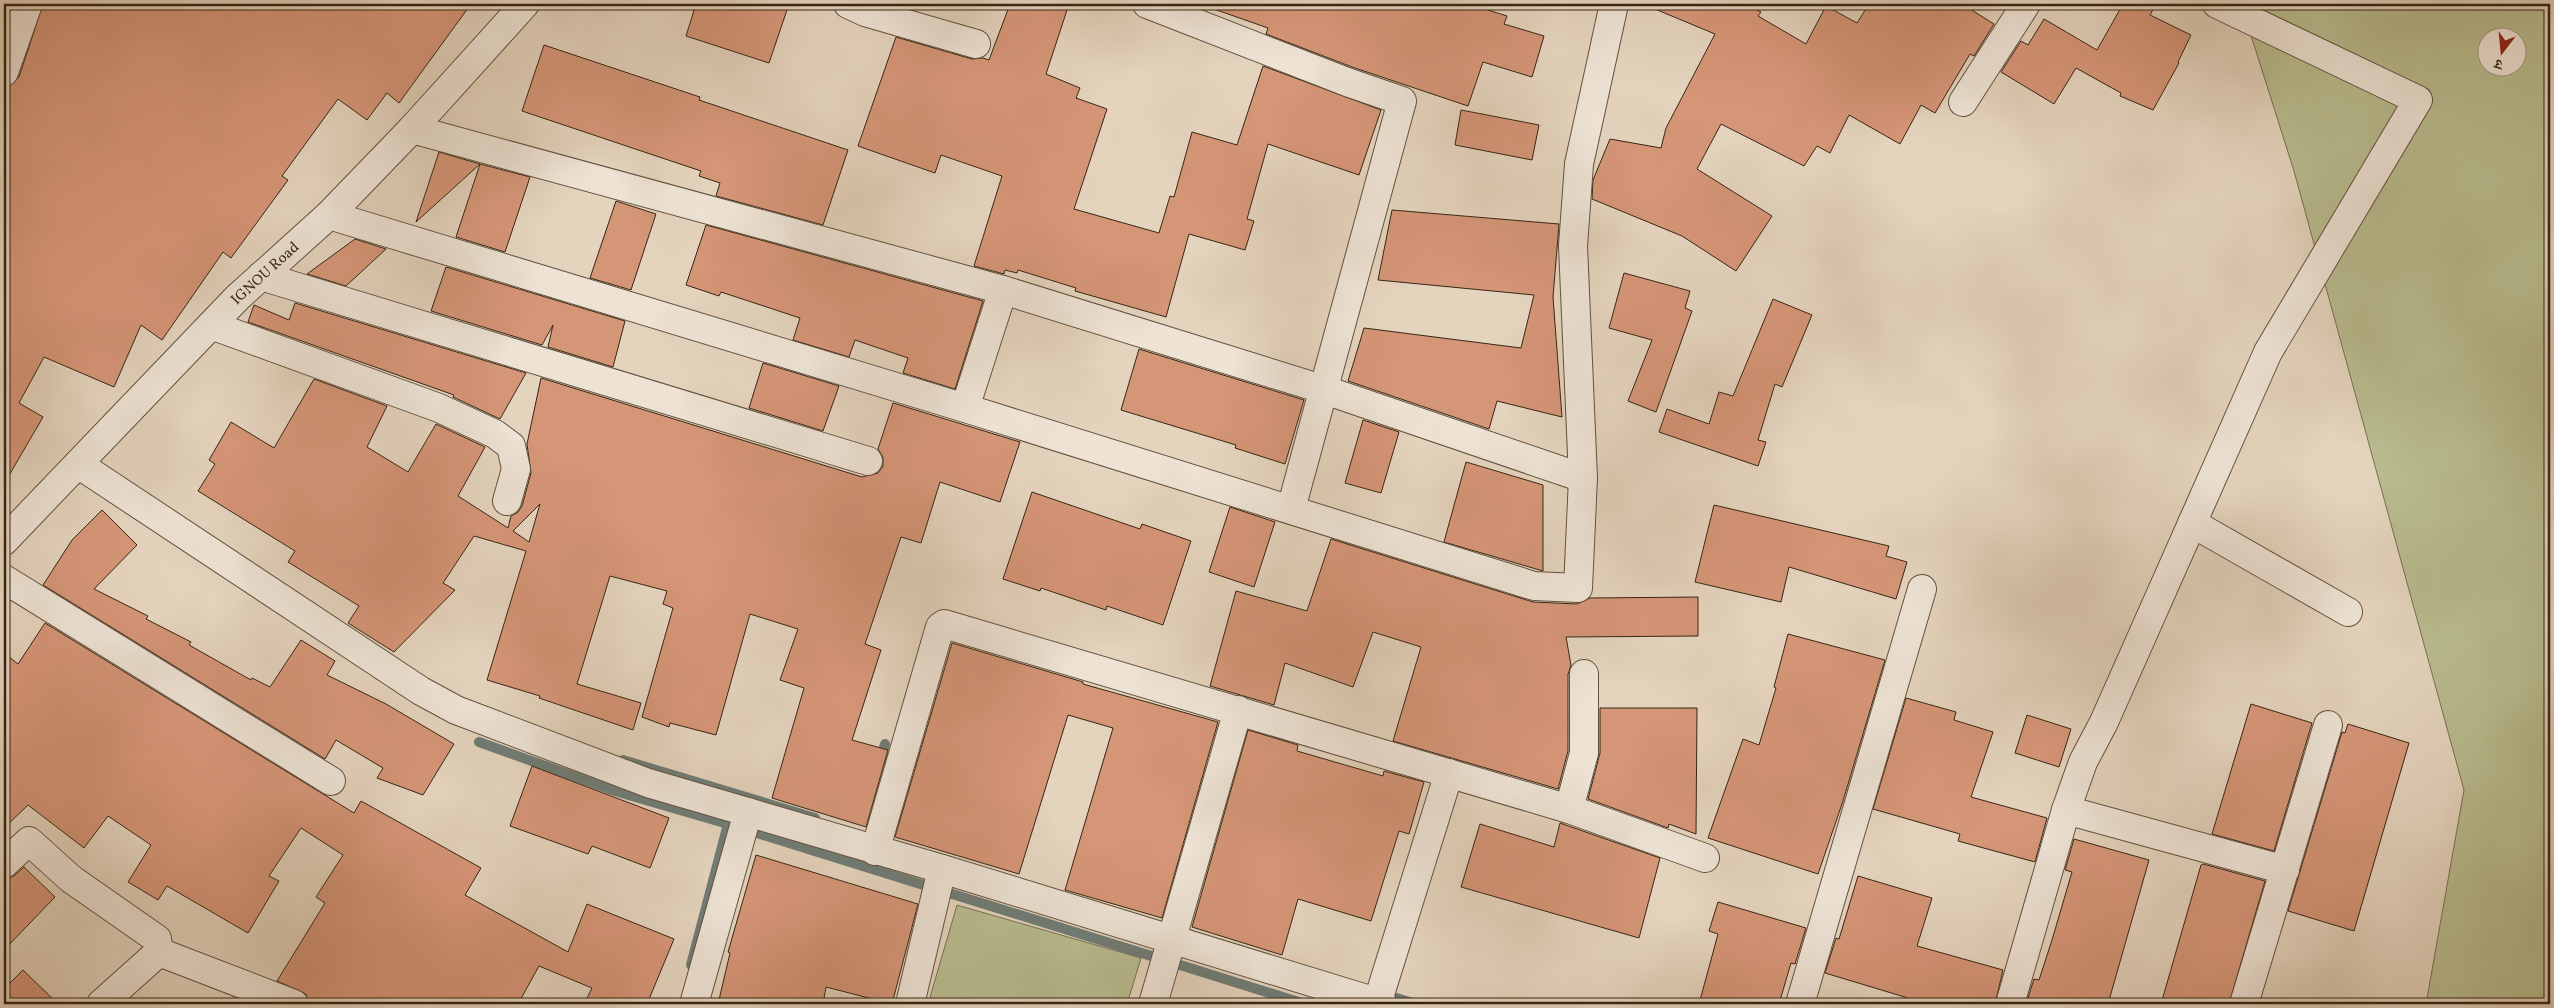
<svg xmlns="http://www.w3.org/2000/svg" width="2554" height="1008" font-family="Vollkorn,'Noto Serif Devanagari',serif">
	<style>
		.green { fill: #b8bb8e; stroke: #777051; fill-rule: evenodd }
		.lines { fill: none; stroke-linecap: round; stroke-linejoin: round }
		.stream { stroke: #707c76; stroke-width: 10 }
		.building { fill: #d59577; stroke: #362614; fill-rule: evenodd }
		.minor-casing { stroke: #62513e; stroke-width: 30 }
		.tertiary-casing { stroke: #62513e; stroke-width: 30 }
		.minor { stroke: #ede2d4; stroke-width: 28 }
		.tertiary { stroke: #ede2d4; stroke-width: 28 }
		.labels { text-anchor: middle; stroke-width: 5; stroke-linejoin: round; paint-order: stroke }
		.street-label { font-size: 15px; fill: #362614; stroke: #ede2d4 }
	</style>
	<rect width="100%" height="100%" fill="#e4d3bd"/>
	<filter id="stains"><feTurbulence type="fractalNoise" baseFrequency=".004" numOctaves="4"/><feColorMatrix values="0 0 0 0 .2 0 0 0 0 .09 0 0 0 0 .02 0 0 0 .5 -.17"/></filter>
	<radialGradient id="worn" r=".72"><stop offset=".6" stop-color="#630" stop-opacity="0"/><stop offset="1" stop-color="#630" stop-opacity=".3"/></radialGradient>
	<g class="green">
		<path d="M 2241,4 L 2550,4 L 2550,1004 L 2426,1004 L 2464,790 L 2294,171 ZM 2486,38 L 2516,38 L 2516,68 L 2486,68 Z"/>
		<polygon points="957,905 1141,958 1127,1004 928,1004"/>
	</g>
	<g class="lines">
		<g class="stream">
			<polyline points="479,742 615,791 728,824 1305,1004"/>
			<polyline points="623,760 815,818"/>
			<polyline points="880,762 885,744"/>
			<polyline points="691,965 728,824"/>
			<polyline points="1383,994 1416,1004"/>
		</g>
	</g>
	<g class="building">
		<polygon points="43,4 471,4 399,103 387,93 367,120 338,99 282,176 288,180 231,258 223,252 162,340 141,325 114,387 44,357 19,403 43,417 4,484 4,91 19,77"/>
		<polygon points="696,4 789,4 769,63 686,36"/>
		<polygon points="1010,4 1069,4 1046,74 1080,88 1076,98 1107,109 1074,209 1159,233 1170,196 1174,197 1192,132 1237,145 1263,66 1381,110 1359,175 1268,144 1247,219 1254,221 1245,250 1189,234 1166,317 1075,291 1076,288 1018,270 1017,273 1005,270 1004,274 974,266 1002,176 941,155 935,173 858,146 896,37 972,59 983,58 989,60"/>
		<polygon points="1212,4 1469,4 1507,16 1504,24 1544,36 1532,77 1483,62 1468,106 1352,67 1266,34 1268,28 1211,8"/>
		<polygon points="1643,4 1745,4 1761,12 1758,16 1806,44 1826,6 1857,23 1869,4 1962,4 1994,24 1974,56 1970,54 1935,113 1921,105 1900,144 1849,115 1830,153 1817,146 1804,166 1721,124 1697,169 1772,216 1736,271 1682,236 1592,199 1593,180 1610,139 1661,148 1666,128 1715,34"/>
		<polygon points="2123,4 2156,4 2150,15 2191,35 2178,62 2179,63 2153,110 2120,96 2121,93 2076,68 2054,104 2001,72 2021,41 2028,45 2044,19 2097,50"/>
		<polygon points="544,45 700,97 699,100 848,150 823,225 716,196 720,183 699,176 701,171 522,111"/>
		<polygon points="1461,110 1539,125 1532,160 1455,145"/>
		<polygon points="439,152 480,164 416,222"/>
		<polygon points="480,164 530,177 505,252 456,237"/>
		<polygon points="616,201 656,214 631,290 590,278"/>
		<polygon points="1392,210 1559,224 1553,297 1562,417 1497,401 1489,429 1348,381 1364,328 1521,348 1534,295 1378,280"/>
		<polygon points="706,225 983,301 955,389 903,373 908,358 855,340 849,357 793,340 800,318 721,292 719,296 686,285"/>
		<polygon points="355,239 386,249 346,286 307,274"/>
		<polygon points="446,267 625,321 613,367 548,347 553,325 542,345 431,311"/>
		<polygon points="1624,273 1690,291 1685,308 1692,311 1656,412 1628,401 1652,340 1609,328"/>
		<polygon points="1773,299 1812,315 1782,387 1775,384 1758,440 1766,442 1758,466 1659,432 1667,409 1709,424 1719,392 1733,396"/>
		<polygon points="295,303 526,373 500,419 453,397 454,395 248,322 254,305 289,320"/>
		<polygon points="1139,349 1304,400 1285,464 1235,448 1236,445 1121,410"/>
		<polygon points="763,363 839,386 823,431 749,408"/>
		<path d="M 541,378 L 862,477 L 878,473 L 883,466 L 883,457 L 878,449 L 893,403 L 1020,442 L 1000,502 L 940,482 L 921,543 L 901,537 L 865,644 L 881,650 L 852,740 L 888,750 L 866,827 L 772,798 L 804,688 L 780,680 L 798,629 L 750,614 L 716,735 L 670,723 L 669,727 L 642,717 L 673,608 L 663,604 L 667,591 L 610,576 L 577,684 L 641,703 L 633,730 L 539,698 L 540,696 L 487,680 L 526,551 L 474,536 L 443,583 L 455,590 L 394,652 L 348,623 L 359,606 L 288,562 L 295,551 L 198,491 L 215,464 L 209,460 L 231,422 L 274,448 L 314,379 L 387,406 L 367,447 L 408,472 L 436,424 L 485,447 L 458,496 L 508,528 L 511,516 L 518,512 L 522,506 L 531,473 L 527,444 ZM 540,504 L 529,542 L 513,531 Z"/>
		<polygon points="1363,420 1399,432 1381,493 1345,483"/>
		<polygon points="1466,462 1543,485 1543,571 1444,542"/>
		<polygon points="1032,492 1140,529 1142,524 1191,541 1163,625 1107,606 1106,610 1041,588 1040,591 1003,579"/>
		<polygon points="1714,505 1889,546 1886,556 1907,562 1896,599 1789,567 1781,602 1695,582"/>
		<polygon points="1230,507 1275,522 1254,587 1209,572"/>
		<polygon points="102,510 137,545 94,589 148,616 146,619 191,642 189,645 251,680 252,678 270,687 301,640 335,661 327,675 386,704 454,744 423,795 377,778 383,768 336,740 325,759 43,585 72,540"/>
		<polygon points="1331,539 1533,602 1577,604 1590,598 1698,597 1698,636 1566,637 1571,665 1568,674 1568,751 1558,789 1393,741 1421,647 1373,632 1353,687 1285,663 1274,705 1210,686 1236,591 1307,611"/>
		<polygon points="45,623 354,813 361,801 481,868 465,895 568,952 587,904 674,939 647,1004 584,1004 592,988 539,966 518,1004 309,1004 306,994 277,981 325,903 316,897 343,855 301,828 269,876 279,881 248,933 167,886 158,900 128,882 151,845 108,816 84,848 28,805 4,828 4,653 18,664"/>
		<polygon points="1788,634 1885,660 1843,801 1818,874 1708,838 1743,739 1759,745 1776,688 1774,687"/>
		<polygon points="952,643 1083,682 1083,684 1218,722 1162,918 1065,890 1113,728 1068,715 1019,874 895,837"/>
		<polygon points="1906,698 1956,712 1954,720 1993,732 1971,797 2047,818 2035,862 1958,841 1960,834 1873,809"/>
		<polygon points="2251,704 2312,723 2274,851 2212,834"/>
		<polygon points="1600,708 1697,708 1696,834 1669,824 1668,828 1588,799 1600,753"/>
		<polygon points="2027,715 2071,729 2059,767 2015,753"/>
		<polygon points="2348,724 2409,743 2354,931 2288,911 2342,732 2345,733"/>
		<polygon points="1248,730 1298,745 1297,751 1383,776 1384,771 1424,782 1409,834 1399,831 1371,921 1298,899 1282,955 1192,927"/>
		<polygon points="532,766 669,818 650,868 592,846 588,854 510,826"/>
		<polygon points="1560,823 1660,858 1639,938 1461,887 1480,824 1554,847"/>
		<polygon points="2074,839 2149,860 2108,1004 2026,1004 2034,979 2039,980 2052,940 2072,872 2065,870"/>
		<polygon points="756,855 918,904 892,1004 826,987 823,1004 718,1004 730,953 728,952"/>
		<polygon points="2203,864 2265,881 2229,1004 2161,1004 2201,865"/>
		<polygon points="24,867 55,897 4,950 4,879 14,876"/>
		<polygon points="1858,876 1932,898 1917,946 2003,970 1995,1004 1906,1004 1908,998 1825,973 1836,938 1839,939"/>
		<polygon points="1718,902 1806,928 1795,964 1791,963 1779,1004 1699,1004 1718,934 1709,931"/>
		<polygon points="23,970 58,1004 4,1004 4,989"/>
	</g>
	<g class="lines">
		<g class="minor-casing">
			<g id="minor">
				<polyline points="848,4 865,12 976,44"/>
				<polyline points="1147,4 1347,82 1402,101 1291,509"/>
				<polyline points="4,72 28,4"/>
				<polyline points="1963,102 2026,4"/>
				<polyline points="412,129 1003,290 1322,389 1583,478"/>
				<polyline points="329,215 965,408 1534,586 1578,588 1583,478 1573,246 1579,164 1614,4"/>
				<polyline points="261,276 868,461"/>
				<polyline points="211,325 439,408 495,434 511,446 516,469 507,501"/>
				<polyline points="965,408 1003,290"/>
				<polyline points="78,464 421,691 456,710 648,783 942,869 1383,1004"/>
				<polyline points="2192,523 2348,612"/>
				<polyline points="4,579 331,781"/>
				<polyline points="1569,809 1584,753 1584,674"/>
				<polyline points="2066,810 2285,870"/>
				<polyline points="875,851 940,627 944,624 1569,809 1705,858"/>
				<polyline points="4,864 29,841 71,879 157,939 159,952 294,1004"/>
				<polyline points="101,1004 159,952"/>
				<polyline points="694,1004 748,812"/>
				<polyline points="910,1004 942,869"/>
				<polyline points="1153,1004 1238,710"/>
				<polyline points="1377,1004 1449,773"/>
				<polyline points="1800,1004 1922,589"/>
				<polyline points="2010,1004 2066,810 2083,762 2104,722 2268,352 2418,100 2217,4"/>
				<polyline points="2244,1004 2328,725"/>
			</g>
		</g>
		<g class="tertiary-casing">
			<g id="tertiary">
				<path id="s1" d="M 4,541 L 237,298 L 329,215 L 412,129 L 525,4"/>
			</g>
		</g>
		<use href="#minor" class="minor"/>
		<use href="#tertiary" class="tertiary"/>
	</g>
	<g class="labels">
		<g class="street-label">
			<text dy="5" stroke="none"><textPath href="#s1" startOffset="374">IGNOU Road</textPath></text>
		</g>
	</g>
	<rect width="2554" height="1008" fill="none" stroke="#e4d3bd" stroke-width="20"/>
	<rect x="5" y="5" width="2544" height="998" fill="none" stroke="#362614" stroke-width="2.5"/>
	<rect x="10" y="10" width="2534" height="988" fill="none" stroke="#362614"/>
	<g transform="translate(2502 52) rotate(196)"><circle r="24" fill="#ede2d4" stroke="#a49787"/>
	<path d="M0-4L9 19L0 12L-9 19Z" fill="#8f2418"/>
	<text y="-8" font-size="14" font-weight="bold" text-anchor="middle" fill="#362614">उ</text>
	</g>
	<rect width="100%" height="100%" filter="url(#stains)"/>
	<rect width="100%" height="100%" fill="url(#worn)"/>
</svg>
